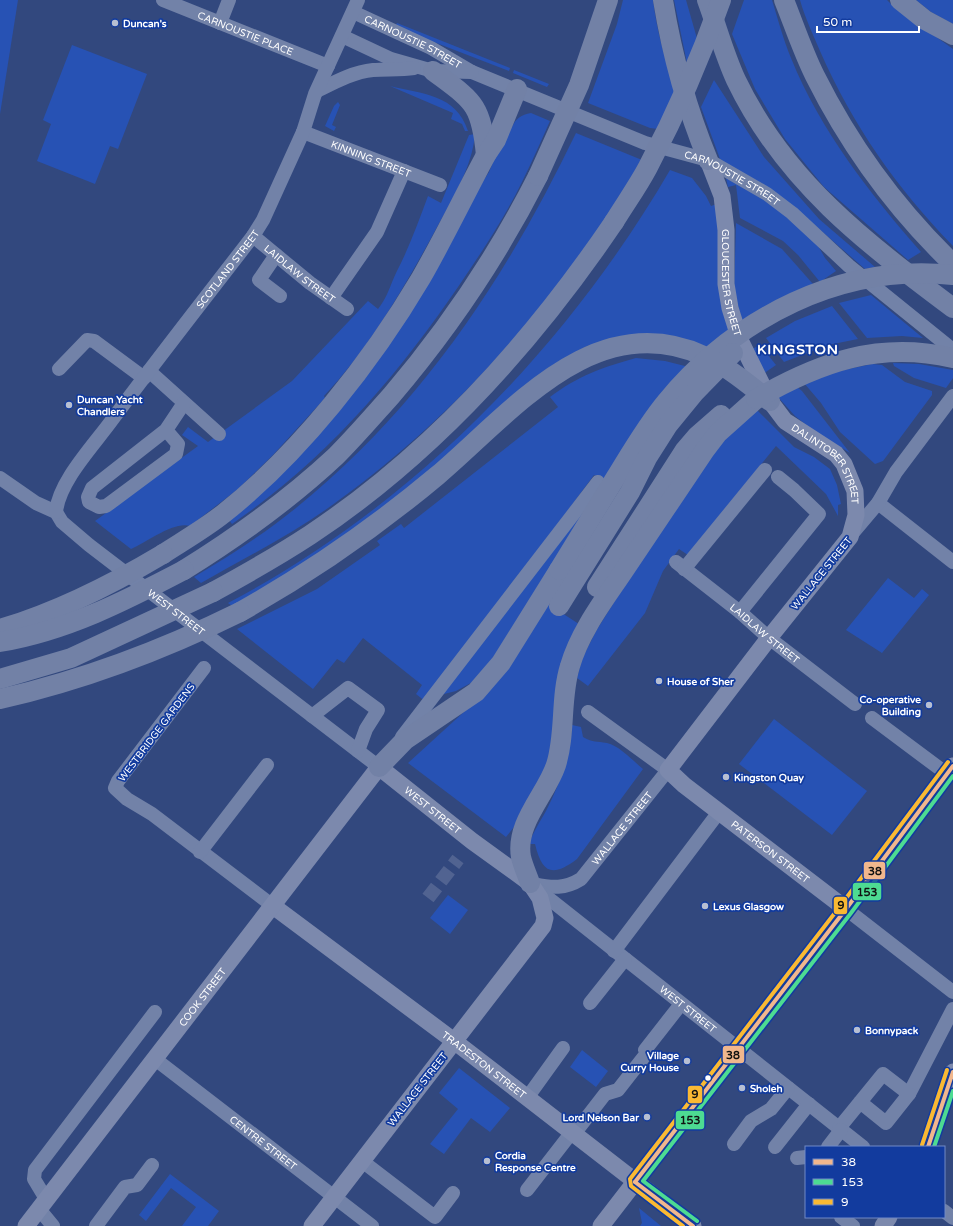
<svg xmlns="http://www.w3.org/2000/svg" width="953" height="1226" font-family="'Varela Round',sans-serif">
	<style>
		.green { fill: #2752b4 }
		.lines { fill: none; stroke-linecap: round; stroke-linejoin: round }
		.minor-tunnel { stroke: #516391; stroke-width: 14; stroke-dasharray: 14 7; stroke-linecap: butt }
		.minor { stroke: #7282a8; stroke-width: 14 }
		.major { stroke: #7c89ad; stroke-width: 17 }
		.highway { stroke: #7281a6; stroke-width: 20 }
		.highway-bridge { stroke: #7281a6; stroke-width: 20 }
		.bus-1-casing { stroke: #123b9e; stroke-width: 7 }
		.bus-2-casing { stroke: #123b9e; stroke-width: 7 }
		.bus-3-casing { stroke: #123b9e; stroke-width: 7 }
		.bus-1 { stroke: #f1b78d; stroke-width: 4 }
		.bus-2 { stroke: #4ddb92; stroke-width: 4 }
		.bus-3 { stroke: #fab933; stroke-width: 4 }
		.poi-dot { fill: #b7bfd2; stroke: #123b9e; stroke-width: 1.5 }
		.bus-dot { fill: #fff; stroke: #123b9e; stroke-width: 1.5 }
		.labels { text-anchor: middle; stroke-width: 3.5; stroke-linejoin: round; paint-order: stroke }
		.poi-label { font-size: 10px; font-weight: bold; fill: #fff; stroke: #123b9e; text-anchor: start }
		.street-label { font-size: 10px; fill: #fff; stroke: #123b9e }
		.district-label { font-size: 14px; font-weight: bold; letter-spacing: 1px; fill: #fff; stroke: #123b9e }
		.line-badge { stroke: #123b9e; stroke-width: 1.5 }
		.pale-badge-label { font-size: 11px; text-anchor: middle; font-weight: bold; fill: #111 }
	</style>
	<rect width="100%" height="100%" fill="#32487e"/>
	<g class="green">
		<polygon points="0,0 18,0 0,114"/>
		<path d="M 623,0 L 653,0 C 657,32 665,61 677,91 L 658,129 L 650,128 L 588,103 L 617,24 Z"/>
		<polygon points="674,0 686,0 698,42 688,68"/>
		<path d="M 744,0 L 772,0 C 778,19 783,39 791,58 C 820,130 870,194 921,252 L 908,260 L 824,187 L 785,139 L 755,89 L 732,34 Z"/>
		<path d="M 800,0 L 887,0 L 893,6 L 953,49 L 953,246 C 896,187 853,126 820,51 C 813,34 805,18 800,0 Z"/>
		<polygon points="916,0 953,0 953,24 931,12"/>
		<polygon points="397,23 510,68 509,71 395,27"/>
		<polygon points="72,45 147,74 118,149 110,146 95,184 37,161 51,124 43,120"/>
		<polygon points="514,70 549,84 547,87 513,73"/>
		<polygon points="714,80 764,157 819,219 875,267 865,269 811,222 720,159 701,107"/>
		<path d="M 390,86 C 422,94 456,94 468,131 L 465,131 L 462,124 L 451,119 L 453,113 Z"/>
		<polygon points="338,102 340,105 332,125 336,127 334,131 325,126 334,106"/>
		<path d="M 531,113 L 550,121 C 541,141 532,162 522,182 C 504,219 481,253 458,287 C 396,378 323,462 232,524 L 229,520 L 270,483 L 472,198 L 489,172 L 508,125 L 512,127 C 516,118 521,115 531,113 Z"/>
		<path d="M 576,133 L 642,160 C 617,204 589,247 559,288 C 546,306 529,322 514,339 C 458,402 403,454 335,503 C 293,534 246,557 201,583 L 194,577 C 229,556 264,534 296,508 C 422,406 506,278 576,133 Z"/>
		<path d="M 475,134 C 472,168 452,200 436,229 C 404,288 370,347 324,396 L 325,398 L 273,455 L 238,489 L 190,526 C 174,521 147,542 131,549 L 95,521 L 198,446 L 182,435 L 188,427 L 208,442 L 292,381 L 368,301 L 378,309 C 387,298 390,286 396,273 C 409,248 418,223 428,196 L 441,203 L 469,135 Z"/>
		<path d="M 670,170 L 692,178 L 706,196 L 711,206 L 717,204 L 733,331 L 710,349 L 681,338 L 658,335 L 623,338 L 587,346 L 553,365 L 388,507 L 236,609 L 228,603 C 412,506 565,350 670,170 Z"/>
		<polygon points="726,178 761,197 785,215 817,244 825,258 836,271 820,282 798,255 783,241 740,218 736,185 728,187"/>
		<polygon points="736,223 782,249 813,284 743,322 734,293"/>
		<polygon points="871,295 923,338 902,336 867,338 839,303"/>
		<polygon points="832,306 858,339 828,345 784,362 766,338 795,321"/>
		<polygon points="760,345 776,365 763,374 750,350"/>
		<path d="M 636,358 L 665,361 L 689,367 L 608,483 L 594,475 L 426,702 L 416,694 L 422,685 L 363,638 L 344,663 L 337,659 L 313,689 L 237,629 L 317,589 L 380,545 L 377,541 L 401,524 L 404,528 L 558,407 L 550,397 C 578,376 603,367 636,358 Z"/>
		<polygon points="893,363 919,364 953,370 953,378 946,388 914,378 894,366"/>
		<polygon points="872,364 882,365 905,382 932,391 932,395 883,461 875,464 840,432 821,403 804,383 830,373"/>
		<polygon points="796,386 802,391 850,453 810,428 795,416 777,396"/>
		<polygon points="757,410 794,447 814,457 830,469 837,485 841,504 838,505 838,516 826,494 776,446 688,555 679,549 663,571 645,613 588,686 577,678 582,659 596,631 704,459"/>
		<polygon points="589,500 594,502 480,678 456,691 440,695"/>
		<polygon points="888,578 914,598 922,589 929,595 882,653 846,630"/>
		<polygon points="548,604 582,626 551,765 522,817 506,837 408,763 489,689"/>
		<polygon points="774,719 867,791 832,835 739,764"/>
		<path d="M 572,725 L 581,727 L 583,737 C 594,743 596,741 607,743 C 620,746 633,761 643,769 L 577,859 C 552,878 542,873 535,844 L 529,844 C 533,832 540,822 546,811 C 560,784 570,755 572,725 Z"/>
		<polygon points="448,895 468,910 450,934 430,918"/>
		<polygon points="582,1050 608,1071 596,1087 570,1067"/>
		<polygon points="459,1068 510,1108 490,1132 471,1118 444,1154 430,1144 458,1109 439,1093"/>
		<polygon points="170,1174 219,1211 208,1226 182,1226 196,1207 171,1188 146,1221 139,1215"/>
		<polygon points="639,1208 661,1226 640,1226 642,1223"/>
	</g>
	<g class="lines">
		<polyline class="minor-tunnel" points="428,898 458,859"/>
		<g class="minor">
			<path id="s1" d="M 163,0 L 328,66"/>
			<path id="s2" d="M 353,12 L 431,48 L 472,72 L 645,143 L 708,160 L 767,194 L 792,213 L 849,266 L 953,350"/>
			<polyline points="220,23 229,0"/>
			<polyline points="342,36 391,59 433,71 472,72"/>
			<path d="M 317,91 C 335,82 353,72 373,70 C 387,69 401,70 414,68"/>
			<path id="s3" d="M 303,132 L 440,185"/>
			<path id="s4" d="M 253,236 L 310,283 L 347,309"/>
			<polyline points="276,255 259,280 280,296"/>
			<polyline points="331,298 377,232 404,171"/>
			<polyline points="59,369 87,340 94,341 144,378"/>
			<polyline points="149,371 219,434"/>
			<polyline points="166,430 178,444 176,454 106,506 99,507 89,502 88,497 92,488 166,430 184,403"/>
			<path id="s5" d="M 0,478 L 36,503 L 56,512 L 62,522 L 89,545 L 379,767 L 385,760"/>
			<polyline points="878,503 953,562"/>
			<path id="s6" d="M 56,512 C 59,481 94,445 112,420 C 158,358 206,297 253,236 L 263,220 L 303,132 L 315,94 L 358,0"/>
			<polyline points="851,535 878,503 896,472 953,396"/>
			<path id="s7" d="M 676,562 L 740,612 L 769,638 L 855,704"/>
			<polyline points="684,569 765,470"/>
			<polyline points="740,612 819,514 794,490 778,477"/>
			<polyline points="204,668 118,781 115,788 127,799 152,814 273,906"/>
			<polyline points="312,716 348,688 378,710 366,729 358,751"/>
			<polyline points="872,718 947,774"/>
			<polyline points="402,737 598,482"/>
			<polyline points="200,852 267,765"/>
			<path id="s8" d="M 534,884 C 552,888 565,889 581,879 L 668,770 L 588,712"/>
			<path id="s9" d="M 533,886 L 863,1147"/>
			<polyline points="846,909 953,992"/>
			<polyline points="614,951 719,812"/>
			<polyline points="590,1003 625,959"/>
			<polyline points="645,1050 681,1004"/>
			<path id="s10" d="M 155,1059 L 372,1226"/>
			<polyline points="909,1094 953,1009"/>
			<polyline points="527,1098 563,1048"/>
			<polyline points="839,1128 883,1074 909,1094 886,1123 860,1102"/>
			<polyline points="574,1134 605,1094 618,1090 643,1058"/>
			<polyline points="734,1144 751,1121 771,1109 788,1088"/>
			<polyline points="775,1147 809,1104"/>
			<polyline points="828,1147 841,1130"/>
			<polyline points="797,1158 806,1157"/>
			<polyline points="362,1161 435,1217 453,1193"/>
			<polyline points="527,1190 572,1132"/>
			<polyline points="46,1199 34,1179 35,1170 155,1012"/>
			<polyline points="39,1209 53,1226"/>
			<polyline points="944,1211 953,1218"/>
			<polyline points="841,1217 853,1226"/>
			<polyline points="96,1226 125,1187 137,1185 152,1165"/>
		</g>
		<g class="major">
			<path id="s11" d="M 708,160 L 722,196 L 726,230 L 726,284 L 730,308 L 740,340 L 770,401 L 785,421 L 836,454 L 844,464 L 855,491 L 856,515 L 850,537 L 769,638 L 668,770 L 684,785 L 846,909"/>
			<path id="s12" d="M 273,906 L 454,1041 L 693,1226"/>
			<polyline points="928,1147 953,1072"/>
			<path id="s13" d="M 26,1226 L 379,767 L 472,841 L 530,883 L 540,898 L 545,918 L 543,926 L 312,1226"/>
			<polyline points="601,1226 846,909 953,766"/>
			<polyline points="883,1226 889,1217"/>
		</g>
		<g class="highway">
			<path d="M 663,0 C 672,55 687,109 708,160"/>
			<path d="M 707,0 C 717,27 724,54 736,80 C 785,182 865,242 953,308"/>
			<path d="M 784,0 C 794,25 803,52 815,76 C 850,146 897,210 953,264"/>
			<polyline points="900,0 925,20 953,35"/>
			<path d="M 433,71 C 473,101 481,103 486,155"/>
			<path d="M 163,554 C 183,541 204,529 223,514 C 299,454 372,361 421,278 C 444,238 464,196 486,155 L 496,140 L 517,89"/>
			<path d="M 184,570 C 237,537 290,499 336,456 C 355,437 373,416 391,396 C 449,328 498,255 538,176"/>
			<polyline points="597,587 685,450 697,436 721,415"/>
			<path d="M 213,592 C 246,574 278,556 310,535 C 432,454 532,343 614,222"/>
			<path d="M 240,612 C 311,572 376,527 438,475 C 512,412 595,306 704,356 C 729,367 749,385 770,401"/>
			<polyline points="379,767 405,740 476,692 501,663 559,570"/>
			<path d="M 530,883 C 527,874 523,866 521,857 C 515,823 546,795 556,765 C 566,733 560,698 570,666 C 580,631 605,599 625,569 C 652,529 678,490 705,450 L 718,433 L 756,399"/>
		</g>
		<g class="highway-bridge">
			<polyline points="538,176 579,85 608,0"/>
			<path d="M 614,222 C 625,204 638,186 648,167 C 676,114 701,57 721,0"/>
			<path d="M 756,399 C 820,362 879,341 953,358"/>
			<path d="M 559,570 C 578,539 597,508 616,477 C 632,451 647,425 666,402 C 736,317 842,263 953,275"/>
			<polyline points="559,606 630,492 647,458 668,425 695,392 733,353"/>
			<path d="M 0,629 C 58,612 111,585 163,554"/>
			<path d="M 0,642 C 66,631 125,601 184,570"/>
			<polyline points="0,679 71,658 213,592"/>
			<path d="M 0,699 C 84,680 163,650 240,612"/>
		</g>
		<g class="bus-1-casing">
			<g id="bus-1">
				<polyline points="928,1147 953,1072"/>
				<polyline points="635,1182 846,909 953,766"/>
				<polyline points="635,1182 693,1226"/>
			</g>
		</g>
		<g class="bus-2-casing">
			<g id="bus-2">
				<polyline points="934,1147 953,1091"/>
				<polyline points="697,1221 643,1181 851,913 953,776"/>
			</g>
		</g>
		<g class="bus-3-casing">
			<g id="bus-3">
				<polyline points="922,1145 947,1070"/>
				<polyline points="683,1226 631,1186 630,1179 841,905 948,762"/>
			</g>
		</g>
		<use href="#bus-1" class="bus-1"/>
		<use href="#bus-2" class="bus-2"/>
		<use href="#bus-3" class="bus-3"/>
	</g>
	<g class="poi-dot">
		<circle cx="115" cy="23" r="4"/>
		<circle cx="69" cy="405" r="4"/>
		<circle cx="659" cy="681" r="4"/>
		<circle cx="929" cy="705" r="4"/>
		<circle cx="726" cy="777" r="4"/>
		<circle cx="705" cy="906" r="4"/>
		<circle cx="857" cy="1030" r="4"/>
		<circle cx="687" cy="1061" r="4"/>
		<circle cx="742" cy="1088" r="4"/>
		<circle cx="647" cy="1117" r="4"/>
		<circle cx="487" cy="1161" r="4"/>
	</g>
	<circle class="bus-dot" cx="708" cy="1078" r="3.5"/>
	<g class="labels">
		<g class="poi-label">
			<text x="123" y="27">Duncan's</text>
			<text x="77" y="403">Duncan Yacht<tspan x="77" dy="12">Chandlers</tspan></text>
			<text x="667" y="685">House of Sher</text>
			<text x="921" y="703" text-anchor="end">Co-operative<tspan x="921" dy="12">Building</tspan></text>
			<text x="734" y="781">Kingston Quay</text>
			<text x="713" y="910">Lexus Glasgow</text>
			<text x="865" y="1034">Bonnypack</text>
			<text x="679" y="1059" text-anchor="end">Village<tspan x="679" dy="12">Curry House</tspan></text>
			<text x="750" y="1092">Sholeh</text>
			<text x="639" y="1121" text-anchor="end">Lord Nelson Bar</text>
			<text x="495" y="1159">Cordia<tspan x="495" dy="12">Response Centre</tspan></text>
		</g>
		<g class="street-label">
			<text dy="4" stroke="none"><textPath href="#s1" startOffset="89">CARNOUSTIE PLACE</textPath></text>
			<text dy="4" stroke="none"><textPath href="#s2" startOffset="67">CARNOUSTIE STREET</textPath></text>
			<text dy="4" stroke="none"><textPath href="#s3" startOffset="73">KINNING STREET</textPath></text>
			<text dy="4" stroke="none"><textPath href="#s2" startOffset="415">CARNOUSTIE STREET</textPath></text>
			<text dy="4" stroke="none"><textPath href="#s6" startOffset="299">SCOTLAND STREET</textPath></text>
			<text dy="4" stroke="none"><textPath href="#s4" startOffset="60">LAIDLAW STREET</textPath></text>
			<text dy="4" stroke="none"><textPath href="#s11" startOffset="126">GLOUCESTER STREET</textPath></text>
			<text dy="4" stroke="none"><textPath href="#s11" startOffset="340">DALINTOBER STREET</textPath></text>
			<text transform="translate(821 573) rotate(-51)" y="4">WALLACE STREET</text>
			<text dy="4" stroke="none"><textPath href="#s5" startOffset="223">WEST STREET</textPath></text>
			<text dy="4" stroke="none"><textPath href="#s7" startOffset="114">LAIDLAW STREET</textPath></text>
			<text transform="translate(156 732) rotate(-53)" y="4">WESTBRIDGE GARDENS</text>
			<text dy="4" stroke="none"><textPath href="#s13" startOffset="648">WEST STREET</textPath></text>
			<text dy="4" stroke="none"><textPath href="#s8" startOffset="114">WALLACE STREET</textPath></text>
			<text dy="4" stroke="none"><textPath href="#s11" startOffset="854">PATERSON STREET</textPath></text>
			<text dy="4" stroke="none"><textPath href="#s13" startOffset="289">COOK STREET</textPath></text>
			<text dy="4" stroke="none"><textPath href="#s9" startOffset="198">WEST STREET</textPath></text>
			<text dy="4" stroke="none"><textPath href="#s12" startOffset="264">TRADESTON STREET</textPath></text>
			<text transform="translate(417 1089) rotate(-52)" y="4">WALLACE STREET</text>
			<text dy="4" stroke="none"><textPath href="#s10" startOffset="137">CENTRE STREET</textPath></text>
		</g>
		<g class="district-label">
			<text x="798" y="354">KINGSTON</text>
		</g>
	</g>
	<g class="line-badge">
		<rect x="863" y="861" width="23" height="19" rx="4" fill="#f1b78d"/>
		<rect x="852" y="882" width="30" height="19" rx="4" fill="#4ddb92"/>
		<rect x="833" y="896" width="15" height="19" rx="4" fill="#fab933"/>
		<rect x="722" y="1045" width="23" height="19" rx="4" fill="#f1b78d"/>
		<rect x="687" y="1085" width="16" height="19" rx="4" fill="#fab933"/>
		<rect x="675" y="1110" width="30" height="20" rx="4" fill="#4ddb92"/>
	</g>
	<g class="pale-badge-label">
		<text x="875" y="875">38</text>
		<text x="867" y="896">153</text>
		<text x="841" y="909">9</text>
		<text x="733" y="1059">38</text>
		<text x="695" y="1098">9</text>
		<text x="690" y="1124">153</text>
	</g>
	<rect x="805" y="1146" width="140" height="72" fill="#123b9e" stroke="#7189c5"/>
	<rect x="813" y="1159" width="20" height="6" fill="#f1b78d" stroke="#7189c5"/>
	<text x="841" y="1166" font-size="12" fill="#ffffff">38</text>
	<rect x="813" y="1179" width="20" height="6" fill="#4ddb92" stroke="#7189c5"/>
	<text x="841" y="1186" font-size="12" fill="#ffffff">153</text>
	<rect x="813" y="1199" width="20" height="6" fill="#fab933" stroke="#7189c5"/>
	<text x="841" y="1206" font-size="12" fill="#ffffff">9</text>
	<path d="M817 26v6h102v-6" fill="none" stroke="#ffffff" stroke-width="2"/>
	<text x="823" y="26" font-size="12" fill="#ffffff" stroke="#123b9e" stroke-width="3" paint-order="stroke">50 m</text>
</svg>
